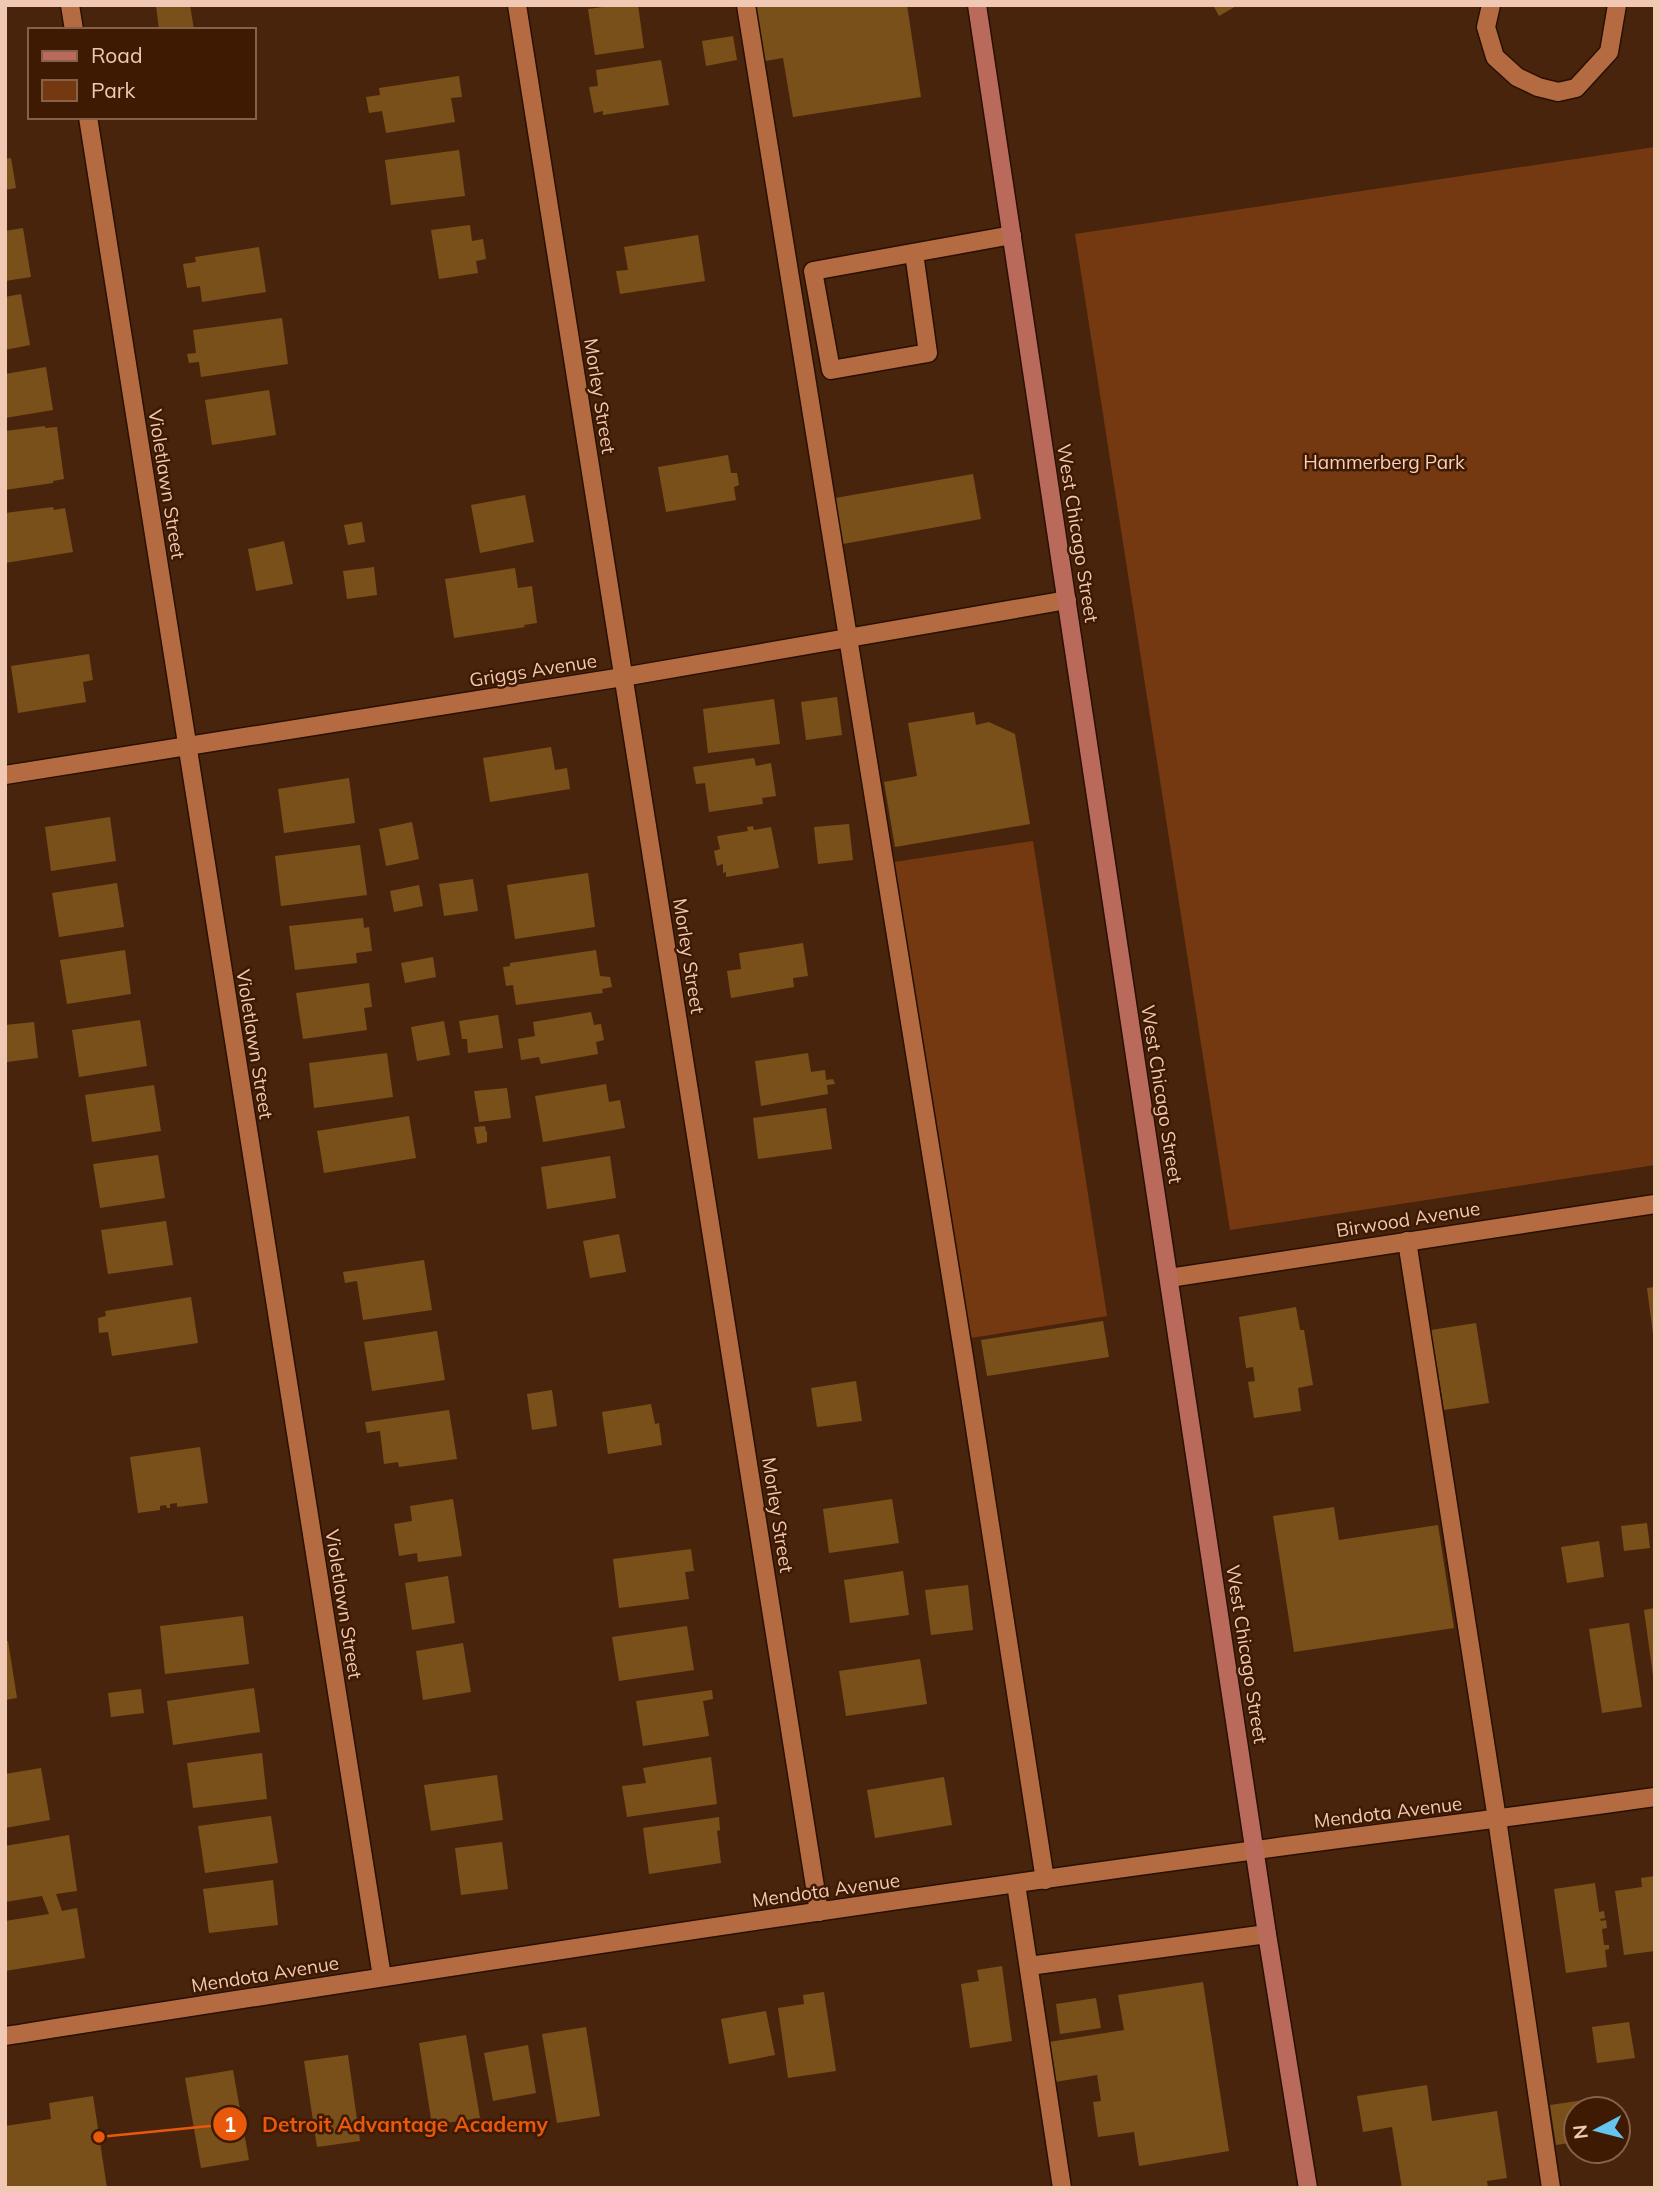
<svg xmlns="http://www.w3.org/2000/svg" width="1660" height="2193" font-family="Mulish,sans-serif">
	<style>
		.green { fill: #753912 }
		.building { fill: #7a501a }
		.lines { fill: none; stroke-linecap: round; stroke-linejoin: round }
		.lane-casing { stroke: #271004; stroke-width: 21 }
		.street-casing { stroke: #271004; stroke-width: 21 }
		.secondary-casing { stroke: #271004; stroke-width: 21 }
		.lane { stroke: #b46b41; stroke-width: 18 }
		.street { stroke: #b46b41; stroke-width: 18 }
		.secondary { stroke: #ba6a5b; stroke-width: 18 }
		.labels { text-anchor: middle; stroke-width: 5; stroke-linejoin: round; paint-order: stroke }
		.street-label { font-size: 19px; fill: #f1c8b3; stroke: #3e1a03 }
		.park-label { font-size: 19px; fill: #fad0bb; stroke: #3e1a03 }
		.leader { fill: none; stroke: #e8590c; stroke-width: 2.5 }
		.callout-dot { fill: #e8590c; stroke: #3e1a03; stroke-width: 2.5 }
		.mark-label { font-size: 21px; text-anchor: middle; font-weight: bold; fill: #fff }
		.callout-label { font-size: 21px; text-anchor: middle; font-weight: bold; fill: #e8590c; stroke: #3e1a03; stroke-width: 5; stroke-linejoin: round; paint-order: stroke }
	</style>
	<rect width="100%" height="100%" fill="#49240d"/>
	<g class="green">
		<polygon points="1655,147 1655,1165 1230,1230 1075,234"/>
		<polygon points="1033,841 1107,1316 971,1338 894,862"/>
	</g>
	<g class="building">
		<polygon points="156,5 190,5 194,30 159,30"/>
		<polygon points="617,5 638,5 644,48 595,55 588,9"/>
		<polygon points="756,5 907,5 921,97 793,117 783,58 765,61"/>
		<polygon points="1213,5 1238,5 1219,16"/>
		<polygon points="733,36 737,60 706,66 702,41"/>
		<polygon points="661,60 669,105 603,115 603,111 594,113 589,87 598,86 596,70"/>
		<polygon points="459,76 462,97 451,98 455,122 386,133 382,111 369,113 366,97 380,95 379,88"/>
		<polygon points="459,150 465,196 391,205 385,160"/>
		<polygon points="11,158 16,188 5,190 5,159"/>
		<polygon points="470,225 472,241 483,239 486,259 476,261 478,273 439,279 431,230"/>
		<polygon points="23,228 31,277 5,281 5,231"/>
		<polygon points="698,235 705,281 620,294 616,271 628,270 624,247"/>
		<polygon points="259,247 266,292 202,302 200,286 187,288 183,264 196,262 195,257"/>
		<polygon points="21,294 30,345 5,350 5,297"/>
		<polygon points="282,318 288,364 201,377 199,362 189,363 187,354 196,353 193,330"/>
		<polygon points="46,367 53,410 5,418 5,374"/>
		<polygon points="269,390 276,435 212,445 205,400"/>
		<polygon points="45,426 45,428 57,427 64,479 53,481 53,483 5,490 5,431"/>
		<polygon points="728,455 731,473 737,473 739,485 734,487 736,500 666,512 658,467"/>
		<polygon points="973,474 981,519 843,544 835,498"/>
		<polygon points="525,495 534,542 480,553 471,505"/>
		<polygon points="53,507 54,510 65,508 73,552 5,563 5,513"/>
		<polygon points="362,522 365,542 348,545 344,525"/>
		<polygon points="284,541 293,584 256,591 248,549"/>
		<polygon points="374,567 377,595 347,599 343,571"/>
		<polygon points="515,568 518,588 532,586 537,623 524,625 525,627 454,638 445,579"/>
		<polygon points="89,654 93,680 83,682 86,702 18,713 11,666"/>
		<polygon points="837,697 842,735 806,740 801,702"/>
		<polygon points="774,699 780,744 708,753 703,709"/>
		<polygon points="974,712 976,725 989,722 1015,734 1030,824 895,847 884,782 917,776 908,723"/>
		<polygon points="551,747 555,770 567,768 570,789 490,802 483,758"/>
		<polygon points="754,758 756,766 771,763 776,796 762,798 763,804 709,812 705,783 696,784 693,767"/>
		<polygon points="349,778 355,823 284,833 278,789"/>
		<polygon points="110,817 116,861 51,871 45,827"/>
		<polygon points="412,822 419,859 386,866 379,829"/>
		<polygon points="849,824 853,860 818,864 814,827"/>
		<polygon points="753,826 754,830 771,827 779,868 726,877 726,872 723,873 723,864 717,866 714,851 720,849 717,836 748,831 747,827"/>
		<polygon points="360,845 367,895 281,906 275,856"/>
		<polygon points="588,873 595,927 515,939 507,885"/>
		<polygon points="473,879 478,911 444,916 439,884"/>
		<polygon points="117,883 124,927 59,937 52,893"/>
		<polygon points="419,885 423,906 394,912 390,891"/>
		<polygon points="363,918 364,928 369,927 372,951 356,953 357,963 295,970 289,926"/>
		<polygon points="803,943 808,976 793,978 794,987 731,998 727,971 741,969 739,953"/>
		<polygon points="125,950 131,994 67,1004 60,960"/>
		<polygon points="596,950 600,976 610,977 612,987 602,989 603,993 516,1005 513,985 506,986 503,967 510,966 510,963"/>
		<polygon points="433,957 436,977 405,983 401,963"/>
		<polygon points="369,983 372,1007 364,1008 367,1030 303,1039 296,993"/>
		<polygon points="591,1012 594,1025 601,1024 604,1040 596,1042 598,1054 541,1064 539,1057 521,1060 518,1039 535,1036 533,1022"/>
		<polygon points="498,1015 503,1048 468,1053 467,1039 462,1039 459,1021"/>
		<polygon points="140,1020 147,1066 79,1077 72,1030"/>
		<polygon points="444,1021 450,1055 417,1061 411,1027"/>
		<polygon points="34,1022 38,1058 7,1062 5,1025"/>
		<polygon points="387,1053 393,1097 314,1108 309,1063"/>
		<polygon points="808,1053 811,1072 825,1070 826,1080 833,1079 835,1084 827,1085 828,1094 761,1106 755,1061"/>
		<polygon points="606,1084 609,1102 620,1100 625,1128 543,1142 535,1096"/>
		<polygon points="154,1085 161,1131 92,1142 85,1095"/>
		<polygon points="507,1088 511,1118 479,1122 474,1091"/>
		<polygon points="826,1108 832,1149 758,1159 753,1118"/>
		<polygon points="409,1116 416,1158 324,1173 317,1131"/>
		<polygon points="485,1126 486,1132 487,1131 487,1142 477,1144 474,1127"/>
		<polygon points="158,1155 165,1198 100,1208 93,1164"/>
		<polygon points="610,1156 616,1198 547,1209 541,1167"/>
		<polygon points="166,1221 173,1265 108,1274 101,1230"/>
		<polygon points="619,1234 626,1272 590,1278 583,1241"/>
		<polygon points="424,1260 432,1310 363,1320 357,1281 345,1283 343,1272"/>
		<polygon points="1655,1287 1655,1334 1653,1334 1647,1288"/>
		<polygon points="191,1297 198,1343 112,1356 108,1332 99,1333 98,1318 106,1316 105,1311"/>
		<polygon points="1296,1307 1300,1330 1304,1330 1313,1385 1298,1388 1301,1411 1254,1418 1248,1382 1255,1381 1253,1367 1246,1368 1239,1317"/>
		<polygon points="1103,1321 1109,1357 987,1376 981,1340"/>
		<polygon points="1476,1323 1489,1403 1444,1410 1431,1330"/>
		<polygon points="437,1331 445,1380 372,1391 364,1342"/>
		<polygon points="856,1381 862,1421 817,1427 811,1388"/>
		<polygon points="552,1390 557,1426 532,1430 527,1394"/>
		<polygon points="651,1404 655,1424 659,1423 662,1445 608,1454 602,1412"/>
		<polygon points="449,1410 457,1459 399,1467 398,1462 384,1464 380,1431 367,1433 365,1422"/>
		<polygon points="200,1447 208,1503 177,1507 177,1503 170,1504 170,1508 167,1508 166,1505 160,1506 160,1510 138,1513 130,1457"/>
		<polygon points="453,1499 462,1556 418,1562 417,1553 399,1556 394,1524 412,1521 410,1506"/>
		<polygon points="892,1499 899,1543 829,1553 823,1509"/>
		<polygon points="1334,1507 1339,1540 1438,1525 1454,1628 1294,1652 1273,1516"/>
		<polygon points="1647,1523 1650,1548 1624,1551 1621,1526"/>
		<polygon points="1599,1541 1604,1577 1567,1583 1561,1547"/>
		<polygon points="691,1549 694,1571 685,1572 689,1599 619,1608 613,1559"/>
		<polygon points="903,1571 909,1615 850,1623 844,1580"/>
		<polygon points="448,1576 455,1623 412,1630 405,1583"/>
		<polygon points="968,1585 973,1630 931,1635 925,1590"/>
		<polygon points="1655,1608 1655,1676 1653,1676 1644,1610"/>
		<polygon points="243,1616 249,1664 165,1674 160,1626"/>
		<polygon points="1629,1623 1642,1707 1602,1713 1589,1629"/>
		<polygon points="687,1626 694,1670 619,1681 612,1637"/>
		<polygon points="5,1641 8,1641 17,1698 5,1700"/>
		<polygon points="463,1643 471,1692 423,1700 416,1651"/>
		<polygon points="920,1659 927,1704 846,1716 839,1671"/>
		<polygon points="254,1688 260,1732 173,1745 167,1701"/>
		<polygon points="141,1689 144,1713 111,1717 108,1693"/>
		<polygon points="712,1690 713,1699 703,1701 709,1736 643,1746 636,1701"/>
		<polygon points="262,1753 267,1799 193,1808 187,1763"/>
		<polygon points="711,1757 717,1804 627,1817 622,1786 646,1783 643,1768"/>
		<polygon points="41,1768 50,1820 5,1828 5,1774"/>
		<polygon points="497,1775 503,1820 431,1831 424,1785"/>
		<polygon points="944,1777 952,1825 875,1838 867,1790"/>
		<polygon points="271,1816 278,1863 205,1873 198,1826"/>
		<polygon points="719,1817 720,1830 717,1831 721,1863 649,1874 643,1828"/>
		<polygon points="69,1835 77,1891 56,1894 62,1911 77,1908 85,1958 5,1971 5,1921 49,1914 42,1896 5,1902 5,1846"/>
		<polygon points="502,1842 508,1889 461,1895 455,1848"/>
		<polygon points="1655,1876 1655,1951 1624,1955 1615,1891 1642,1887 1641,1878"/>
		<polygon points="273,1880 278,1925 209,1933 203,1889"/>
		<polygon points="1595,1883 1599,1912 1604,1911 1605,1918 1600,1919 1601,1921 1606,1920 1607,1928 1602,1929 1604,1945 1609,1945 1609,1949 1605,1950 1607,1967 1566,1973 1554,1889"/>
		<polygon points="1002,1966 1012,2041 970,2048 961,1984 979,1981 977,1970"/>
		<polygon points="1203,1982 1229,2151 1139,2166 1134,2132 1098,2137 1093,2102 1101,2101 1097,2075 1055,2082 1049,2042 1124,2030 1118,1995"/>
		<polygon points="824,1992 836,2071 788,2078 778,2008 804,2004 803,1995"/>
		<polygon points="1096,1998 1101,2028 1060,2034 1056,2004"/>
		<polygon points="766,2011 775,2055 729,2064 721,2019"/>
		<polygon points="1629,2022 1635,2058 1597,2063 1592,2027"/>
		<polygon points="586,2027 600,2116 557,2123 542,2034"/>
		<polygon points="466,2035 480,2118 432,2125 419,2043"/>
		<polygon points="528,2045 536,2093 493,2101 484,2053"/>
		<polygon points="348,2055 360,2141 317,2147 304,2061"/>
		<polygon points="233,2070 249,2160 201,2168 185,2078"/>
		<polygon points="1427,2085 1432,2121 1497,2111 1507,2178 1487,2181 1488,2188 1402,2188 1392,2127 1363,2132 1357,2096"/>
		<polygon points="93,2096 107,2188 5,2188 5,2126 51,2119 49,2103"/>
		<polygon points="1591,2099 1592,2109 1576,2109 1576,2142 1556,2145 1550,2105"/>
	</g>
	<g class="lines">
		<g class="lane-casing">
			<g id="lane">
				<polyline points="746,5 964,1357 1045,1880"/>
				<polyline points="1491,5 1486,27 1495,57 1517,77 1538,87 1558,92 1576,88 1609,52 1617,5"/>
				<polyline points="914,253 928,353 831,370 813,271 1012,235"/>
				<polyline points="1407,1241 1497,1819 1551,2188"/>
				<polyline points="1016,1884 1062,2188"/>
				<polyline points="1029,1966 1267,1934"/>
			</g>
		</g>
		<g class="street-casing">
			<g id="street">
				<polyline points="70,5 74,30"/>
				<polyline points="517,5 819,1912"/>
				<polyline points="88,117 382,1977"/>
				<polyline points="5,775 623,677 1067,600"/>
				<polyline points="1169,1278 1655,1204"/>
				<path d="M 5,2036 C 422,1971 838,1906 1256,1850 C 1389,1832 1522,1816 1655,1797"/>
			</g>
		</g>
		<g class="secondary-casing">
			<polyline id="secondary" points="977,5 1267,1934 1308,2188"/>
		</g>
		<use href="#lane" class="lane"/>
		<use href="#street" class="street"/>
		<use href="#secondary" class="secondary"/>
	</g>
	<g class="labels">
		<g class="street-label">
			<text transform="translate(600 396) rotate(81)" y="7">Morley Street</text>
			<text transform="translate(167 484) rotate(81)" y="7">Violetlawn Street</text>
			<text transform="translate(1078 533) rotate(81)" y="7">West Chicago Street</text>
			<text transform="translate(533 670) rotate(-9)" y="7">Griggs Avenue</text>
			<text transform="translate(689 956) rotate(81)" y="7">Morley Street</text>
			<text transform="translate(255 1044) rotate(81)" y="7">Violetlawn Street</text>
			<text transform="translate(1162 1094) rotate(81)" y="7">West Chicago Street</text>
			<text transform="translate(1408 1219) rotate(-9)" y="7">Birwood Avenue</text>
			<text transform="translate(778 1515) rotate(81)" y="7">Morley Street</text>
			<text transform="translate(344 1604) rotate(81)" y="7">Violetlawn Street</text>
			<text transform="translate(1247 1654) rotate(81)" y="7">West Chicago Street</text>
			<text transform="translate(1388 1812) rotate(-7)" y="7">Mendota Avenue</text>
			<text transform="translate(826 1890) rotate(-8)" y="7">Mendota Avenue</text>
			<text transform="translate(265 1974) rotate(-9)" y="7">Mendota Avenue</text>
		</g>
		<g class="park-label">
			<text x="1384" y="469">Hammerberg Park</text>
		</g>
	</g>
	<path class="leader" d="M99 2137L230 2124"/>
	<g class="callout-dot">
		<circle cx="99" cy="2137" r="7"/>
		<circle cx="230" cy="2124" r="18"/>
	</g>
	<g class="mark-label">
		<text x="230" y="2132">1</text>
	</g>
	<g class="callout-label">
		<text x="405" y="2132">Detroit Advantage Academy</text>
	</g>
	<rect width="1660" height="2193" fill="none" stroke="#f1c8b3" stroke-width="14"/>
	<rect x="28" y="28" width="228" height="91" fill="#3e1a03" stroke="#866049" stroke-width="2"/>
	<rect x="42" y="51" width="35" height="10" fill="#ba6a5b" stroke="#866049" stroke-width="2"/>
	<text x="91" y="63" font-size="21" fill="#f1c8b3">Road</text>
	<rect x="42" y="80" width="35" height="21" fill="#753912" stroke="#866049" stroke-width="2"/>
	<text x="91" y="98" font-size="21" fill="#f1c8b3">Park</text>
	<g transform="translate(1597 2130) rotate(263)"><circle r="33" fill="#3e1a03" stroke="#866049" stroke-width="2"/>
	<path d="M0-5L12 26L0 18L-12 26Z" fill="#65c5ef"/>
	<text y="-10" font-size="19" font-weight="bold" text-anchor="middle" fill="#f1c8b3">N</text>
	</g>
</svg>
